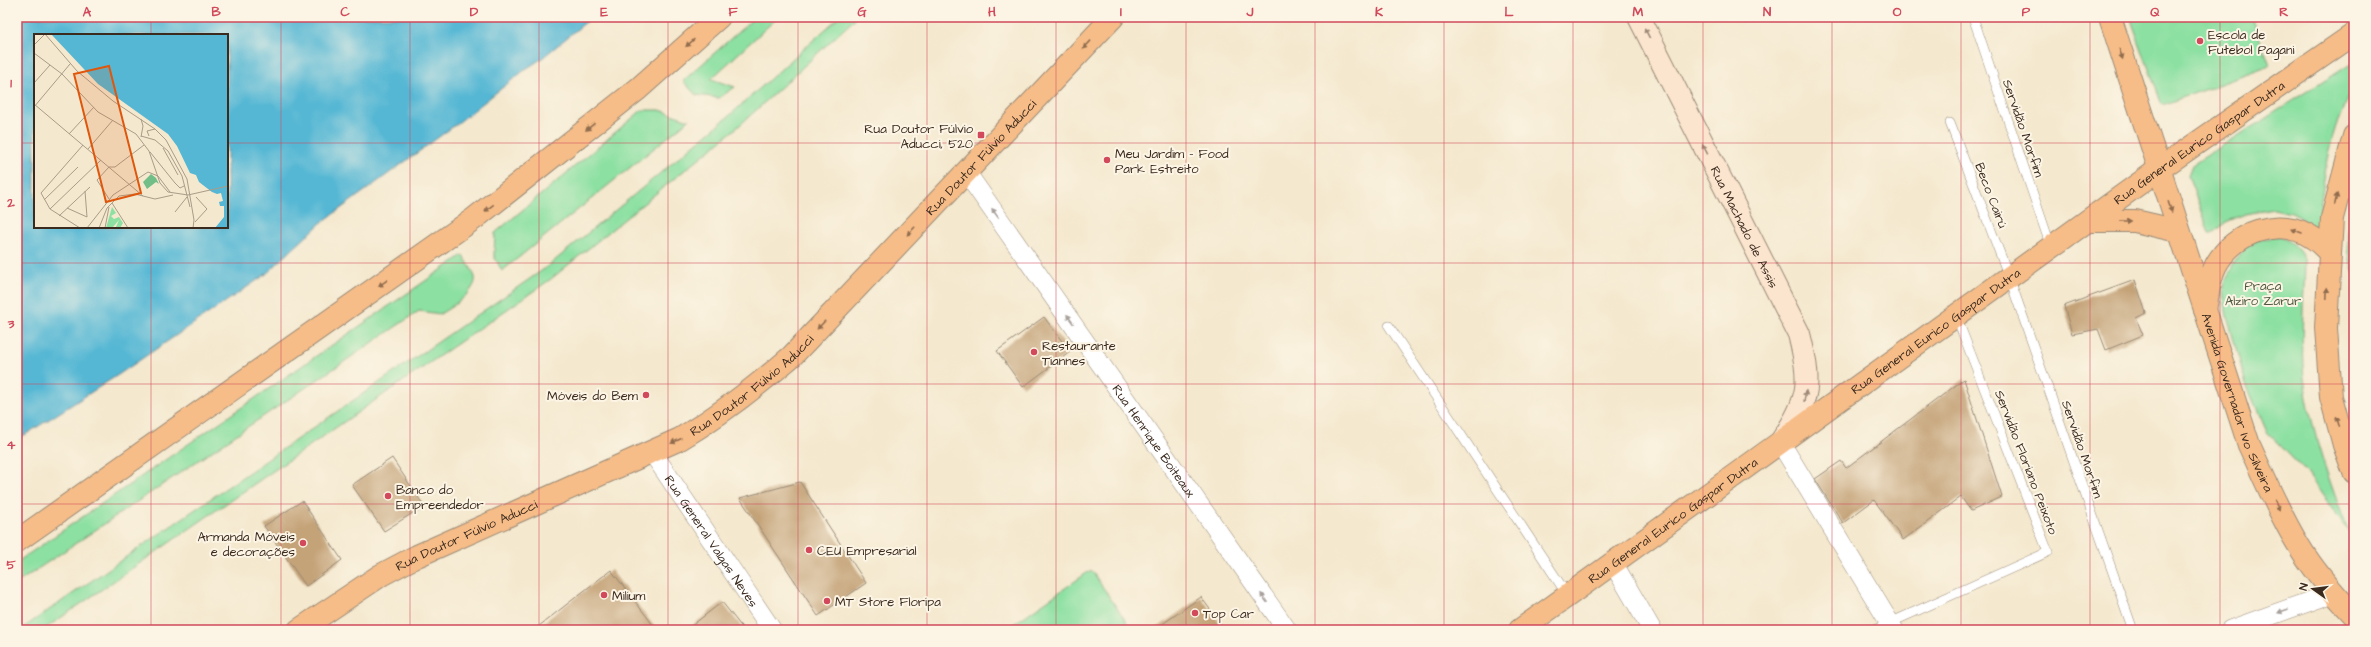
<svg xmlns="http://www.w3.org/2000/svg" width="2371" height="647" font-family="'Architects Daughter',sans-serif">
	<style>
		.green { fill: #8ce0a2; stroke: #648560 }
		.water { fill: #55b7d4; stroke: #487079; fill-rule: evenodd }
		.building { fill: #c4a378 }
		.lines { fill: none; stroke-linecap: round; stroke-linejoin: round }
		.lane-casing { stroke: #988976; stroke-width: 10 }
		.street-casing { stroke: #988976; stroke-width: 20 }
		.secondary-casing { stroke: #988976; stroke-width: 24 }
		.primary-casing { stroke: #988976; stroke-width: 24 }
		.lane { stroke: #fff; stroke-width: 9 }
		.street { stroke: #fff; stroke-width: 19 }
		.secondary { stroke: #fce5cf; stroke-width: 22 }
		.primary { stroke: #f7bd88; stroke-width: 22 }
		.oneway { fill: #9c8876 }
		.oneway2 { fill: #906c4e }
		.oneway3 { fill: #a79f9a }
		.grid { fill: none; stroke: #d1495b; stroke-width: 1; stroke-opacity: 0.55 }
		.poi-dot { fill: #d1495b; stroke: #fcf5e5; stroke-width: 1.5 }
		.labels { text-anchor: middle; stroke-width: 4; stroke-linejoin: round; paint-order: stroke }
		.poi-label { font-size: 13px; fill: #3b2a1e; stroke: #fcf5e5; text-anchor: start }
		.street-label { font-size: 13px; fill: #3b2a1e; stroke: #fcf5e5 }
		.park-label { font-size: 13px; fill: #4f583f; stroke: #fcf5e5 }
		.inset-road { fill: none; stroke: #aa9c88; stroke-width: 1 }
		.view { fill: #df570d; fill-opacity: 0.15; stroke: #df570d; stroke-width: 2 }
		.inset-edge { fill: none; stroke: #3b2a1e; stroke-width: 2 }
		.neatline { fill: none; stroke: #d1495b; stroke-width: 1.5 }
		.grid-label { font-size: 13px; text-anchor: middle; font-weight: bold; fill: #d1495b }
	</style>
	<rect width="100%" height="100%" fill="#fcf5e5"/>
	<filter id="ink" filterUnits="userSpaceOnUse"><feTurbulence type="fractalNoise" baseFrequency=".025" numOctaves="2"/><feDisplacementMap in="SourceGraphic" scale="8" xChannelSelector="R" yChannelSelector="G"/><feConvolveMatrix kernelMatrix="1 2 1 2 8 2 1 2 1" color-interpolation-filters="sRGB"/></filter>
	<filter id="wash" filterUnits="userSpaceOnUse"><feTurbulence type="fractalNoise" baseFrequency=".012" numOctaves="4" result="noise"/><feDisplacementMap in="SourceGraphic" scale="16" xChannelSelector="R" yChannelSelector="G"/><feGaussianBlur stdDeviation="0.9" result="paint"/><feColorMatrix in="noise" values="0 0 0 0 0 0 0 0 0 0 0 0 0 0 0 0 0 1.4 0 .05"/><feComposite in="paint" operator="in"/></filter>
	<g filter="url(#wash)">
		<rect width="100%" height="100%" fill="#f4e8ce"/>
		<g class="green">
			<polygon points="755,17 778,17 711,79 735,87 719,98 696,95 683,81"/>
			<polygon points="839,17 857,17 740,125 551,279 43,630 20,630 547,267 729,116"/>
			<polygon points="2130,17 2252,17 2270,66 2162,105"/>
			<polygon points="2354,62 2354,82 2334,131 2327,159 2317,229 2292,213 2274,209 2245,214 2226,222 2212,233 2209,233 2188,175 2192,165"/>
			<polygon points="642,110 660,110 689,120 502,271 494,256 495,233"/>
			<path d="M 2354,213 L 2354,274 C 2348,253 2344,233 2354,213 Z"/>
			<path d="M 2280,237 C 2293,242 2301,249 2305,262 C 2304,301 2300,339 2304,378 C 2311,432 2330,483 2349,533 L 2307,473 L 2267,432 L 2246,384 L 2227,316 L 2223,293 L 2225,281 L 2236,260 L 2242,251 L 2258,239 Z"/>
			<path d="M 463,255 C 466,261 473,270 475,277 C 478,291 450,308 440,314 L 419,311 L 17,583 L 17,562 Z"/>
			<polygon points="1091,570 1132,630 1005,630"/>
		</g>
		<path class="water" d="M 17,17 L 592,17 L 541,59 L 526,69 L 454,126 L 321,223 L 265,275 L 118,375 L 17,440 ZM 35,35 L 227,35 L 227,227 L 35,227 Z"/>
		<g id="blocks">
			<g class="building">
				<polygon points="2135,280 2146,313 2136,318 2143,335 2106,350 2098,329 2072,334 2064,306"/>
				<polygon points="1044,317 1070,352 1023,387 997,351"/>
				<polygon points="1964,379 2002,497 1971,511 1961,497 1903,540 1874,500 1843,523 1815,479 1841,461 1846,468"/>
				<polygon points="392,458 424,506 384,531 352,485"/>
				<polygon points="800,482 866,583 818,616 740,498"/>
				<polygon points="302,501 342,560 306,586 264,526"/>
				<polygon points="611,570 657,630 534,630 571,601"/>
				<polygon points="1201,597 1225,630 1154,630"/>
				<polygon points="722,602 744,630 686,630"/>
			</g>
		</g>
	</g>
	<g filter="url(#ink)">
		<use href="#blocks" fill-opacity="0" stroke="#988976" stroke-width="1"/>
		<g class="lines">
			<g class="lane-casing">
				<g id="lane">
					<polyline points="1973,17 2051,247"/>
					<polyline points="1950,123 2009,277 2133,630"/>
					<polyline points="1389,326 1568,596"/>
					<polyline points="1874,630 2048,552 1956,316"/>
				</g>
			</g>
			<g class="street-casing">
				<g id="street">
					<path id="s1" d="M 966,172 L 1287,630"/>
					<polyline points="1780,442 1894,630"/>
					<path id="s2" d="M 652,452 L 772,630"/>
					<polyline points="1613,563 1652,630"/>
					<polyline points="2230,630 2333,593"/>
				</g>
			</g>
			<g class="secondary-casing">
				<g id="secondary">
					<path id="s3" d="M 1639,17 L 1799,334 C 1811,382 1811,398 1782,440"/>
				</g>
			</g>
			<g class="primary-casing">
				<g id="primary">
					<path id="s4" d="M 2110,17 L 2249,445 C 2265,479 2279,514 2299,546 C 2314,571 2334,594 2354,615"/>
					<polyline points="2354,136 2332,218 2326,328 2331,397 2344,445 2354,472"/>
					<polyline points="2088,221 2135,221 2178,231"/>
					<path d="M 2205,310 C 2208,295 2209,278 2216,265 C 2234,232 2280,215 2313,238 C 2318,241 2324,247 2329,252"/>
					<polyline points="17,541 475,218 638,89 719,17"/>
					<path id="s5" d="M 299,630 L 381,575 L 417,556 L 680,439 C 720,415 756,387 792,356 L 1113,17"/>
					<path id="s6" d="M 1520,630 L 2158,170 L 2354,34"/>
				</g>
			</g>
			<use href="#lane" class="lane"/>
			<use href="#street" class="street"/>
			<use href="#secondary" class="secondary"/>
			<use href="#primary" class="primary"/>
		</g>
		<defs><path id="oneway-solid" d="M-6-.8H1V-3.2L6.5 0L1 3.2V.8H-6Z"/></defs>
		<g class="oneway">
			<use href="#oneway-solid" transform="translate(1647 33) rotate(-117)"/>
			<use href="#oneway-solid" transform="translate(1705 149) rotate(-117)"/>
			<use href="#oneway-solid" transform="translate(1805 396) rotate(-80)"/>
		</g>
		<g class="oneway2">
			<use href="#oneway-solid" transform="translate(690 43) rotate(138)"/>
			<use href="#oneway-solid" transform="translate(1087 45) rotate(133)"/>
			<use href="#oneway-solid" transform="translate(2121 54) rotate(72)"/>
			<use href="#oneway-solid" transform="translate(590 127) rotate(141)"/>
			<use href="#oneway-solid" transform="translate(2336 199) rotate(-77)"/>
			<use href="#oneway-solid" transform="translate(2170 207) rotate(71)"/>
			<use href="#oneway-solid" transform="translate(489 208) rotate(142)"/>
			<use href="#oneway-solid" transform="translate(2126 221)"/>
			<use href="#oneway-solid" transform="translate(911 231) rotate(134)"/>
			<use href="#oneway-solid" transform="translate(2297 231) rotate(-159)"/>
			<use href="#oneway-solid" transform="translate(383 283) rotate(145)"/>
			<use href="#oneway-solid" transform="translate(2327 293) rotate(-88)"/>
			<use href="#oneway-solid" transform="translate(821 325) rotate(134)"/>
			<use href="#oneway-solid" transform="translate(2338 422) rotate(-105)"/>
			<use href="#oneway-solid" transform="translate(676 441) rotate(155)"/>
			<use href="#oneway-solid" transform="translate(2277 505) rotate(64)"/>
		</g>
		<g class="oneway3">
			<use href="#oneway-solid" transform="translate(995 213) rotate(-125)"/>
			<use href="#oneway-solid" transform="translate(1070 319) rotate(-125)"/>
			<use href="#oneway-solid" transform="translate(1264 598) rotate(-125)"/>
			<use href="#oneway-solid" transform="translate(2283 611) rotate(160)"/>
		</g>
	</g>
	<path class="grid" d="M 151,17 L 151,35M 281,17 L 281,630M 410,17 L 410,630M 539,17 L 539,630M 668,17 L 668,630M 798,17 L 798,630M 927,17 L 927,630M 1056,17 L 1056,630M 1186,17 L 1186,630M 1315,17 L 1315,630M 1444,17 L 1444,630M 1573,17 L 1573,630M 1703,17 L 1703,630M 1832,17 L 1832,630M 1961,17 L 1961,630M 2090,17 L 2090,630M 2220,17 L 2220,630M 17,143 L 35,143M 227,143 L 2354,143M 151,227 L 151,630M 17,263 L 2354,263M 17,384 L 2354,384M 17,504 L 2354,504"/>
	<g class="poi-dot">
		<circle cx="2200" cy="41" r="4"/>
		<rect x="977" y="131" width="8" height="8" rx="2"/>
		<circle cx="1107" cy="160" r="4"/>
		<circle cx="1034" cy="352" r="4"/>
		<circle cx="646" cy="395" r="4"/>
		<circle cx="388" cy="496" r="4"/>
		<circle cx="303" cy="543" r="4"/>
		<circle cx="809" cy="550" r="4"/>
		<circle cx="604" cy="595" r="4"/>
		<circle cx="827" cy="601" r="4"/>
		<circle cx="1195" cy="613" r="4"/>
	</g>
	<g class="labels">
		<g class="poi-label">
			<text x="2208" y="39">Escola de<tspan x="2208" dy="15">Futebol Pagani</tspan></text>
			<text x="973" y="133" text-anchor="end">Rua Doutor Fúlvio<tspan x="973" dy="15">Aducci, 520</tspan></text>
			<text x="1115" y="158">Meu Jardim - Food<tspan x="1115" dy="15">Park Estreito</tspan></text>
			<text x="1042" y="350">Restaurante<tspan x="1042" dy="15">Tiannes</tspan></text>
			<text x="638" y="400" text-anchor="end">Móveis do Bem</text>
			<text x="396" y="494">Banco do<tspan x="396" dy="15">Empreendedor</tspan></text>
			<text x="295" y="541" text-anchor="end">Armanda Móveis<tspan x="295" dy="15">e decorações</tspan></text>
			<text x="817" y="555">CEU Empresarial</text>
			<text x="612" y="600">Milium</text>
			<text x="835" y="606">MT Store Floripa</text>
			<text x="1203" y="618">Top Car</text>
		</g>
		<g class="street-label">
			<text transform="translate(2024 128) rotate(71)" y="5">Servidão Morfim</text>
			<text dy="5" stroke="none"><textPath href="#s6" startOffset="836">Rua General Eurico Gaspar Dutra</textPath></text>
			<text dy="5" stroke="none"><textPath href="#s5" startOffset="841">Rua Doutor Fúlvio Aducci</textPath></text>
			<text transform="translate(1992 195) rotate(69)" y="5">Beco Cairú</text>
			<text dy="5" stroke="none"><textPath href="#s3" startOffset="235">Rua Machado de Assis</textPath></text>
			<text dy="5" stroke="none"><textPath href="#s6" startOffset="512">Rua General Eurico Gaspar Dutra</textPath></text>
			<text dy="5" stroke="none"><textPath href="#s5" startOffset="517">Rua Doutor Fúlvio Aducci</textPath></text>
			<text dy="5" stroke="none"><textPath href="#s4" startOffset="406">Avenida Governador Ivo Silveira</textPath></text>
			<text dy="5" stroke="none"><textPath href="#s1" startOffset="328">Rua Henrique Boiteaux</textPath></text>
			<text transform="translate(2083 449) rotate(71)" y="5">Servidão Morfim</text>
			<text transform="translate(2027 462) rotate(69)" y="5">Servidão Floriano Peixoto</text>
			<text dy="5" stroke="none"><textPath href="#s6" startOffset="188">Rua General Eurico Gaspar Dutra</textPath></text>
			<text dy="5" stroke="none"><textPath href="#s5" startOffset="193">Rua Doutor Fúlvio Aducci</textPath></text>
			<text dy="5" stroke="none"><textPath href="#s2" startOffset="107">Rua General Valgas Neves</textPath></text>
		</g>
		<g class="park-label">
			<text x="2263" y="290">Praça<tspan x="2263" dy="15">Alziro Zarur</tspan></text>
		</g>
	</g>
	<g transform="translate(34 34)">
		<rect width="194" height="194" fill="#f4e8ce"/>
		<path d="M 78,173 L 82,179 L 77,182 L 80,185 L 85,183 L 89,189 L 86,194 L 82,193 L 85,186 L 78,194 L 72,194 Z" fill="#8ce0a2"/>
		<path d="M 117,140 L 122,144 L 125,150 L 122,148 L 113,155 L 109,148 Z" fill="#71be88"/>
		<path d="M 17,0 L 194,0 L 194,194 L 181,194 L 190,183 L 190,172 L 186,172 L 185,168 L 189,167 L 187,159 L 183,160 L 178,158 L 165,148 L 162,141 L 156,139 L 143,112 L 134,100 L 64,50 Z" fill="#55b7d4"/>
		<path class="inset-road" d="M 11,0 L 43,37 L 79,67 L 121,95 L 132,106 L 153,145 L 160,186 L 159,194M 0,11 L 11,0M 0,19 L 28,40 L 64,78 L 102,100 L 115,117 L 126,149 L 134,158 L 154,161 L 194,152M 0,49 L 16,31M 0,70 L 109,162M 0,73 L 36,30M 35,100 L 60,73M 107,102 L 121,106 L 134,117 L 148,142 L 156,173M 115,102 L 113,97 L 121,95M 107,103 L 109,92 L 107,85M 129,114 L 144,141M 54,115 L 79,86M 116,118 L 141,149 L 146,154 L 150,152M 75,165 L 63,146 L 75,133 L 81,133 L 110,111M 10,166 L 44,133M 78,169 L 94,194M 33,174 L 53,183 L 51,157M 16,175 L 67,126M 141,178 L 153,163M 25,182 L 56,153M 161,188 L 173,175 L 162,163M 46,194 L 16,175 L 7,159 L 49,111M 53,194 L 79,161 L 114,138 L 124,142 L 136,158M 65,194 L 73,174 L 85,162 L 101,160 L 121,165 L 139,161M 71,194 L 75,173"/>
		<path class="view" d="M 75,32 L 107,159 L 72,168 L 40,40 Z"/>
		<rect width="194" height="194" class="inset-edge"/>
	</g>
	<rect width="2371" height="647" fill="none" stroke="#fcf5e5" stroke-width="44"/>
	<g transform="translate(2313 589) rotate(284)" stroke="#fcf5e5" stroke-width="3" paint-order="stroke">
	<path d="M0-3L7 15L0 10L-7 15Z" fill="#3b2a1e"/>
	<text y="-6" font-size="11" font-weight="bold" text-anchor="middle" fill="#3b2a1e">N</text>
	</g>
	<rect x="22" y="22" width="2327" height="603" class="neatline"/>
	<g class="grid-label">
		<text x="87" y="16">A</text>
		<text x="216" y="16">B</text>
		<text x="345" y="16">C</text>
		<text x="474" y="16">D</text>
		<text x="604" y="16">E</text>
		<text x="733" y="16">F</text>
		<text x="862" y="16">G</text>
		<text x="992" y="16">H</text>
		<text x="1121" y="16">I</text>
		<text x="1250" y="16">J</text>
		<text x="1379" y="16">K</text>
		<text x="1509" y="16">L</text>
		<text x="1638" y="16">M</text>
		<text x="1767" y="16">N</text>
		<text x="1897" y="16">O</text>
		<text x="2026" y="16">P</text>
		<text x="2155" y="16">Q</text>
		<text x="2284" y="16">R</text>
		<text x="11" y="87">1</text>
		<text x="11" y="207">2</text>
		<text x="11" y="328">3</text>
		<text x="11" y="449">4</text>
		<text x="11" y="569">5</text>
	</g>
</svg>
